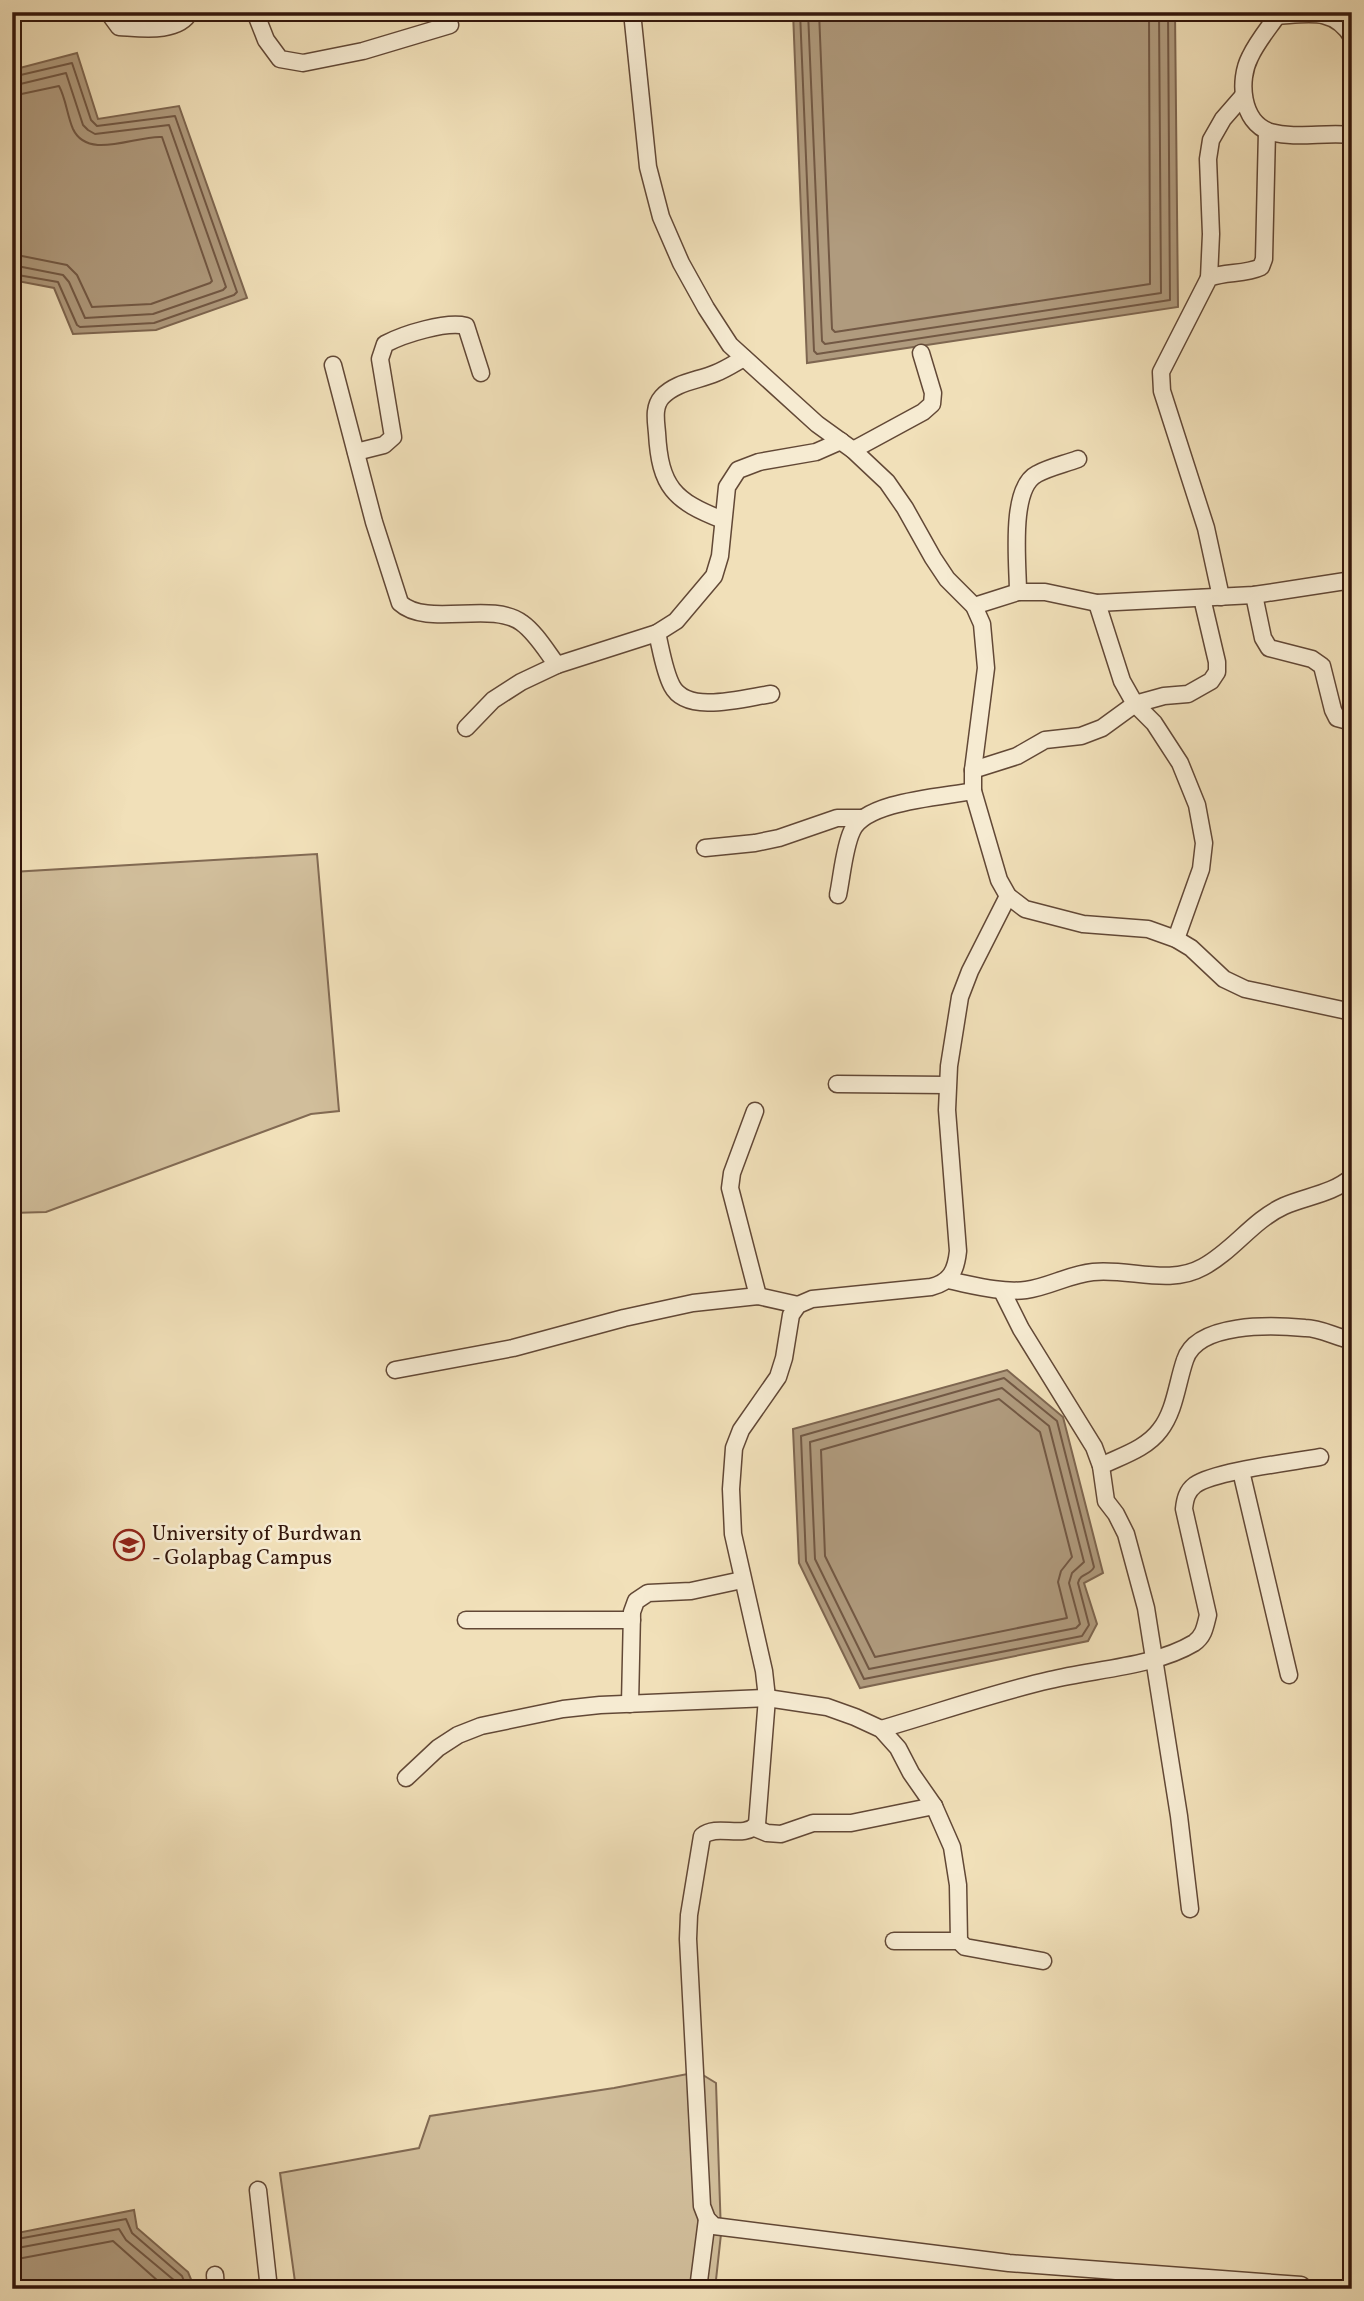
<svg xmlns="http://www.w3.org/2000/svg" width="1364" height="2301" font-family="Vollkorn,serif">
	<style>
		.green { fill: #d1be9b; stroke: #826a53; stroke-width: 2 }
		.water { fill: #b09b7e; stroke: #7e6650; stroke-width: 2 }
		.lines { fill: none; stroke-linecap: round; stroke-linejoin: round }
		.shore { stroke: #725844; stroke-width: 2 }
		.street-casing { stroke: #624836; stroke-width: 19 }
		.street { stroke: #f6ebd2; stroke-width: 16 }
		.labels { text-anchor: middle; stroke-width: 5; stroke-linejoin: round; paint-order: stroke }
		.poi-label { font-size: 21px; fill: #33160b; stroke: #f6ebd2; text-anchor: start }
	</style>
	<rect width="100%" height="100%" fill="#f1e0b9"/>
	<filter id="stains"><feTurbulence type="fractalNoise" baseFrequency=".00286" numOctaves="4"/><feColorMatrix values="0 0 0 0 .2 0 0 0 0 .09 0 0 0 0 .02 0 0 0 .5 -.17"/></filter>
	<radialGradient id="worn" r=".72"><stop offset=".6" stop-color="#630" stop-opacity="0"/><stop offset="1" stop-color="#630" stop-opacity=".3"/></radialGradient>
	<g class="green">
		<polygon points="317,854 339,1111 311,1114 46,1212 12,1213 12,872"/>
		<polygon points="698,2072 716,2083 721,2234 715,2289 296,2289 280,2173 419,2148 430,2116 614,2088"/>
	</g>
	<g class="water">
		<polygon points="793,12 1175,12 1178,307 807,363"/>
		<polygon points="77,53 98,119 179,106 247,298 156,330 73,334 54,288 12,280 12,70"/>
		<polygon points="1007,1370 1063,1417 1103,1573 1084,1583 1097,1624 1088,1641 860,1688 799,1563 793,1429"/>
		<polygon points="134,2210 137,2228 188,2272 195,2289 12,2289 12,2234"/>
	</g>
	<g class="lines">
		<g class="shore">
			<polyline points="800,12 814,351 817,354 1170,300 1168,12"/>
			<polyline points="808,12 822,341 825,344 1161,293 1159,12"/>
			<polyline points="819,12 832,329 835,332 1150,284 1149,12"/>
			<polyline points="12,77 72,63 91,120 97,126 175,116 237,292 234,295 154,323 80,327 77,325 58,282 12,274"/>
			<polyline points="12,86 66,73 83,125 88,130 95,134 169,125 226,287 223,290 153,314 85,318 69,282 63,275 12,265"/>
			<path d="M 12,96 L 59,86 C 66,99 67,115 73,129 C 88,161 136,135 162,137 L 212,281 L 210,283 L 151,304 L 92,307 L 77,275 L 67,265 L 12,254"/>
			<path d="M 1004,1378 L 1057,1421 L 1094,1567 C 1091,1575 1080,1573 1078,1583 L 1089,1625 L 1082,1636 L 864,1679 L 806,1561 L 801,1436 Z"/>
			<polygon points="1002,1388 1049,1426 1084,1562 1072,1573 1069,1583 1080,1624 1076,1628 869,1669 815,1559 810,1442"/>
			<polygon points="999,1399 1040,1432 1072,1557 1061,1571 1058,1582 1067,1618 875,1657 825,1556 821,1450"/>
			<polyline points="12,2240 126,2219 132,2233 182,2276 187,2289"/>
			<polyline points="12,2249 119,2229 126,2240 175,2281 178,2289"/>
			<polyline points="12,2260 113,2241 167,2289"/>
		</g>
		<g class="street-casing">
			<g id="street">
				<path d="M 108,12 L 119,27 C 140,28 178,34 190,12"/>
				<polyline points="255,12 266,40 280,59 303,63 363,51 450,25"/>
				<polyline points="632,12 648,167 661,217 681,263 706,308 730,345 817,424 853,450 887,482 905,508 933,558 947,579 974,606 982,624 986,668 973,770 973,791 999,880 1008,896 1025,909 1083,924 1148,929 1176,939 1191,948 1224,979 1245,989 1352,1012"/>
				<path d="M 1282,12 L 1277,16 C 1268,29 1257,42 1250,57 C 1238,80 1241,122 1270,132 C 1296,139 1325,132 1352,135"/>
				<path d="M 1277,16 C 1308,14 1334,7 1352,37"/>
				<polyline points="1209,278 1211,234 1208,159 1211,140 1223,119 1243,96"/>
				<path d="M 333,365 L 374,522 L 400,603 C 427,628 492,600 522,623 C 536,633 547,652 557,665"/>
				<polyline points="853,450 923,412 932,404 933,393 921,353"/>
				<path d="M 356,452 L 384,445 L 393,437 L 380,359 L 385,344 C 404,334 446,321 466,326 L 481,373"/>
				<path d="M 723,520 C 674,501 660,487 657,433 C 656,421 653,407 662,397 C 676,382 697,381 716,373 C 726,369 735,363 744,358"/>
				<path d="M 1018,592 C 1018,564 1009,488 1037,474 C 1050,467 1065,464 1078,459"/>
				<polyline points="1254,595 1263,638 1269,648 1312,659 1322,666 1333,710 1337,718 1352,722"/>
				<path d="M 1221,597 L 1206,528 L 1162,391 L 1161,372 L 1209,278 C 1226,271 1244,275 1261,267 L 1264,259 L 1267,131"/>
				<polyline points="1097,603 1122,681 1135,704 1154,723 1180,763 1197,805 1204,843 1201,869 1176,939"/>
				<polyline points="974,606 1018,592 1045,592 1097,603 1254,595 1352,580"/>
				<path d="M 657,633 C 661,649 664,671 672,686 C 687,715 744,698 771,694"/>
				<polyline points="466,728 493,700 521,682 557,665 657,633 676,621 714,576 720,556 727,487 738,470 759,462 816,452 841,441"/>
				<polyline points="973,770 1017,756 1045,740 1081,736 1102,728 1135,704 1164,696 1188,694 1211,681 1217,672 1217,662 1202,598"/>
				<polyline points="705,848 755,843 779,838 837,818 862,818"/>
				<path d="M 838,895 C 842,876 844,848 852,831 C 865,801 943,797 973,791"/>
				<path d="M 1008,896 L 970,971 L 960,997 L 949,1066 L 947,1110 L 958,1251 C 956,1270 951,1282 931,1287 L 812,1299 L 798,1305 L 791,1315 L 784,1358 L 778,1377 L 741,1430 L 734,1448 L 731,1489 L 733,1534 L 764,1671 L 767,1698 L 757,1824 C 744,1840 718,1823 702,1836 L 689,1915 L 688,1939 L 702,2206 L 707,2219 L 714,2226 L 1009,2263 L 1301,2285 L 1306,2289"/>
				<polyline points="837,1084 947,1085"/>
				<polyline points="755,1111 732,1173 730,1188 758,1296"/>
				<path d="M 947,1280 C 973,1285 1000,1293 1026,1290 C 1049,1287 1070,1274 1093,1272 C 1130,1268 1169,1286 1203,1267 C 1233,1251 1253,1220 1284,1206 C 1307,1196 1332,1194 1352,1177"/>
				<polyline points="1002,1291 1021,1329 1094,1447 1101,1466 1106,1501 1116,1514 1126,1534 1146,1608 1179,1816 1190,1909"/>
				<polyline points="395,1370 513,1348 624,1318 693,1303 758,1296 798,1305"/>
				<path d="M 1101,1466 C 1121,1456 1146,1449 1160,1430 C 1175,1411 1177,1383 1185,1360 C 1197,1322 1272,1325 1305,1328 C 1322,1328 1336,1338 1352,1340"/>
				<polyline points="1241,1471 1289,1675"/>
				<polyline points="466,1620 632,1620"/>
				<polyline points="630,1704 632,1612 636,1601 648,1593 691,1591 742,1580"/>
				<path d="M 881,1729 C 937,1713 993,1693 1050,1680 C 1094,1669 1154,1667 1194,1643 C 1204,1636 1205,1627 1208,1615 L 1184,1509 C 1185,1499 1187,1491 1195,1485 C 1215,1471 1293,1462 1320,1457"/>
				<polyline points="406,1778 438,1748 458,1735 481,1726 563,1709 600,1705 767,1698 827,1707 855,1717 881,1729 898,1748 911,1773 934,1806 952,1847 958,1885 959,1941 965,1947 1043,1961"/>
				<polyline points="755,1828 767,1833 781,1834 813,1823 851,1823 934,1806"/>
				<polyline points="894,1941 959,1941"/>
				<polyline points="258,2190 269,2289"/>
				<polyline points="215,2275 216,2289"/>
				<polyline points="698,2289 707,2219"/>
			</g>
		</g>
		<use href="#street" class="street"/>
	</g>
	<defs>
		<g id="university-ring" transform="scale(1.575)"><circle r="9.5" fill="#f6ebd2" stroke="#8f2418" stroke-width="1.5"/><path d="M0-5L7-2L0 1L-7-2ZM-4 1L0 2.5L4 1V4Q0 6-4 4Z" fill="#8f2418"/></g>
	</defs>
	<g fill-rule="evenodd">
		<use href="#university-ring" x="129" y="1545"/>
	</g>
	<g class="labels">
		<g class="poi-label">
			<text x="152" y="1540">University of Burdwan<tspan x="152" dy="24">- Golapbag Campus</tspan></text>
		</g>
	</g>
	<rect width="1364" height="2301" fill="none" stroke="#f1e0b9" stroke-width="42"/>
	<rect x="14" y="14" width="1336" height="2273" fill="none" stroke="#33160b" stroke-width="3.5"/>
	<rect x="21" y="21" width="1322" height="2259" fill="none" stroke="#33160b" stroke-width="2"/>
	<rect width="100%" height="100%" filter="url(#stains)"/>
	<rect width="100%" height="100%" fill="url(#worn)"/>
</svg>
